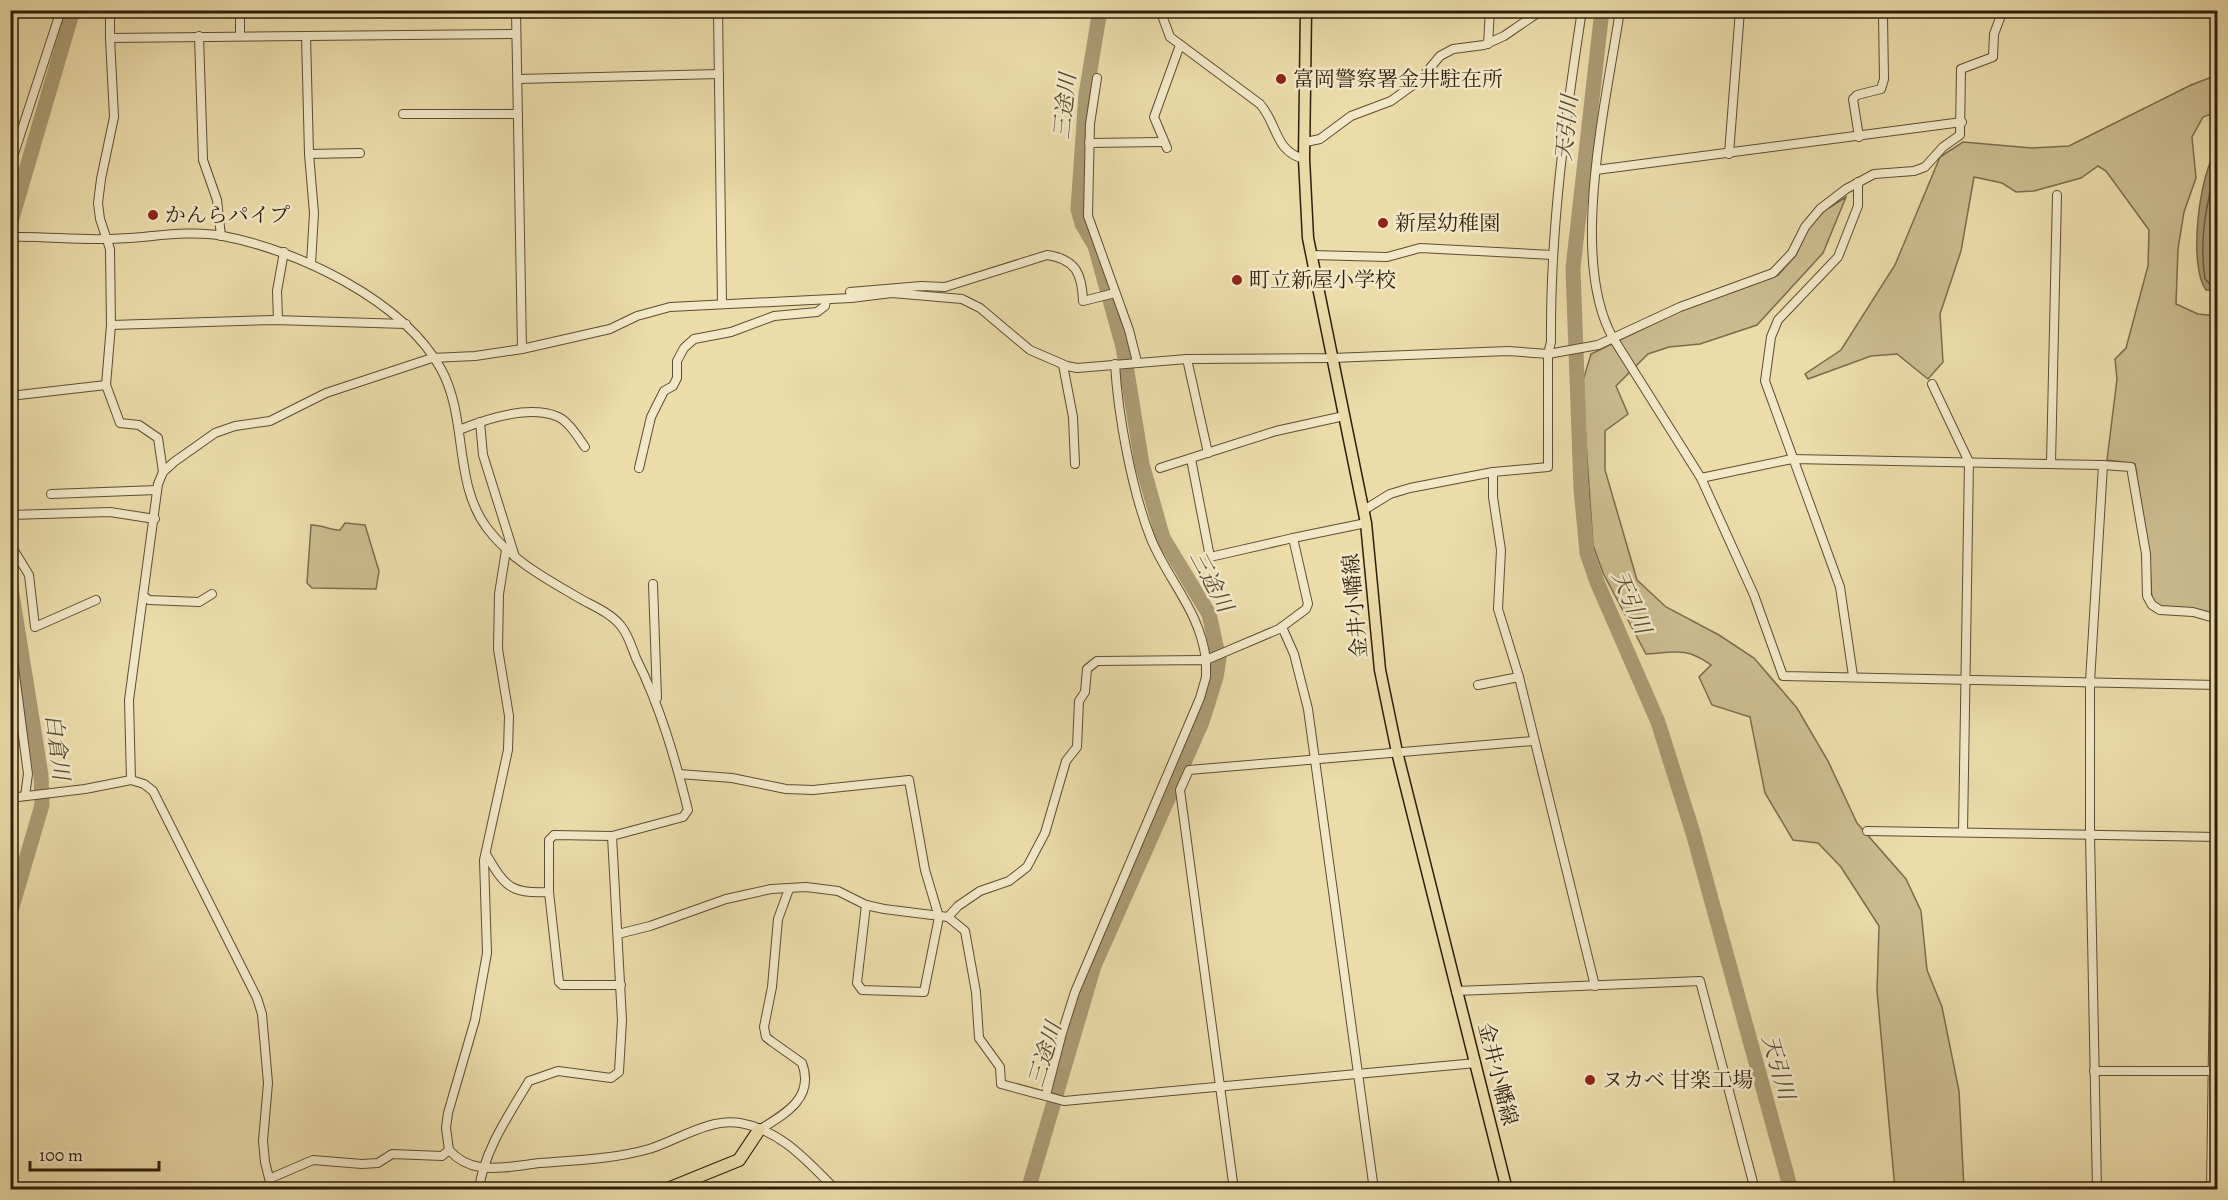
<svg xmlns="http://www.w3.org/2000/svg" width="2228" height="1200" font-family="Alegreya,'Noto Serif JP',serif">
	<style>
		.green { fill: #cbbc8f; stroke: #7c6c4d; stroke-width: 1.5 }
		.water { fill: #ab9b74; stroke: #79694a; stroke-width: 1.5 }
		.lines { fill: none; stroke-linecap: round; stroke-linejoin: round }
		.shore { stroke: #6c5c40; stroke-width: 1.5 }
		.river { stroke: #ab9b74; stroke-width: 15 }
		.minor-casing { stroke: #5d4d33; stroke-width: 10 }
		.major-casing { stroke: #2e1d0b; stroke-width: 13 }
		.highway-casing { stroke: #2e1d0b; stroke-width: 14 }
		.minor { stroke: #f2e8c8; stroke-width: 8 }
		.major { stroke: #ebdcaa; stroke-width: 10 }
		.highway { stroke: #ebdcaa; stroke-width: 12 }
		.poi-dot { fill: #8f2418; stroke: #f2e8c8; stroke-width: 2 }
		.labels { text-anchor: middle; stroke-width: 5; stroke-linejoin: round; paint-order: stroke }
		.poi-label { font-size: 21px; fill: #2e1d0b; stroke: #f2e8c8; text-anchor: start }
		.street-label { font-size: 21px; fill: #2e1d0b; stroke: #f2e8c8 }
		.water-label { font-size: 22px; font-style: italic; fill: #5a4930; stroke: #f2e8c8 }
	</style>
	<rect width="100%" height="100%" fill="#ebdcaa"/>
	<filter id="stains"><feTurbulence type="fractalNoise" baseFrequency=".00333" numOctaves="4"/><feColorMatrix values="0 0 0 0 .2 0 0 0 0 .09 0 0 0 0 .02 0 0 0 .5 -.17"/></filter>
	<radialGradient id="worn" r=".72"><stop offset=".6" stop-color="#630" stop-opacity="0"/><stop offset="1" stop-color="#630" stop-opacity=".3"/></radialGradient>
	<g class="green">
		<polygon points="2217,75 2217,112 2203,117 2192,137 2196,178 2184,212 2178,249 2176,304 2198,314 2217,316 2217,615 2160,606 2152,601 2149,552 2135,464 2107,460 2117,379 2115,359 2126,348 2148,266 2149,230 2106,171 2098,166 2081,178 2034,191 2016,192 2002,183 1974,177 1961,251 1940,314 1943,362 1928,379 1897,354 1871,356 1808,379 1805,374 1841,350 1895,265 1940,157 1963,142 2032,148 2069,146 2191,85"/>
		<path d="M 1846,197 L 1823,253 L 1757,325 L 1700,344 L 1669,347 L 1648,354 L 1616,386 L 1628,414 L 1605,431 L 1605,470 L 1637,580 L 1666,607 L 1719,635 L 1754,658 L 1797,708 L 1828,761 L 1857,823 L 1906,879 L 1921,911 L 1927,970 L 1942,1007 L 1959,1091 L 1964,1189 L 1895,1189 L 1877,991 L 1879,926 L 1841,867 L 1818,843 L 1793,840 L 1765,793 L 1750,717 L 1712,705 L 1699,677 L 1711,665 C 1686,647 1675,652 1646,654 L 1603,573 L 1593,545 L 1582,384 L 1591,354 L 1682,310 L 1778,275 L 1796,255 L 1808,228 L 1824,211 Z"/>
		<path d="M 345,523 L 365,525 L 379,571 L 376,589 L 312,588 L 307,583 L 311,525 C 324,525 329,530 340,530 Z"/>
	</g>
	<path class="water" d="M 2217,150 L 2217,290 L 2206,290 C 2188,267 2199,172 2217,150 Z"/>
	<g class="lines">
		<g class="shore">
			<path d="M 2218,164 C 2206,202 2199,239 2205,279 L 2210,284 L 2218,285"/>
			<polyline points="2218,187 2210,233 2212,274 2218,277"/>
		</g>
		<g class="river">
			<polyline points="1602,10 1573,268 1581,489 1587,553 1597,582 1658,722 1693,833 1791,1190"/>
			<polyline points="10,225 73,10"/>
			<polyline points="10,582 41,775 42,805 10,914"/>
			<polyline points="1028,1190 1094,966 1202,722 1216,677 1219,659 1209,614 1163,538 1142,464 1123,347 1095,246 1082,224 1078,209 1086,94 1100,10"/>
		</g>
		<g class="minor-casing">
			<g id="minor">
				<polyline points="110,10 110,38"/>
				<polyline points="240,10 240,35"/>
				<polyline points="516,10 522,349"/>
				<polyline points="718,10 722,303"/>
				<path d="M 1160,10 L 1170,37 L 1260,104 C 1278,124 1274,151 1304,159"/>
				<path d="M 1620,10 C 1607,99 1568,259 1613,338 L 1701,478 L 1754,595 L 1783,676 L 2218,685"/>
				<polyline points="199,36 203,160 217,200 221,236"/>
				<polyline points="306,36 309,154 314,213 311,264"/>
				<polyline points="1488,44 1490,10"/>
				<polyline points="1097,78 1090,124 1088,216 1129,330 1137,362"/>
				<polyline points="518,79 719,74"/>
				<polyline points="403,114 518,114"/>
				<polyline points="1859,137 1853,99 1857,95 1881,89 1884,79 1883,16 1885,10"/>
				<polyline points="1306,142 1320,139 1351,116 1391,101 1420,80 1440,56 1453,49 1484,45 1504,36 1542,10"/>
				<polyline points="1089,143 1162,142"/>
				<polyline points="1167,148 1154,117 1180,45"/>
				<polyline points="309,154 360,153"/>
				<polyline points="1729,154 1740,10"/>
				<polyline points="10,166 61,10"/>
				<polyline points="1596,170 1962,122"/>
				<path d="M 10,237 C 43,236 74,240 107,239 C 145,239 185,229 223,236 C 297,250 403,300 441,369 C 468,418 453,483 487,528 C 511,560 545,578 579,598 C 593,606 611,613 621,626 C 628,634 632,648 636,658 C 660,706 675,758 688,810 L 683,817 L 612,836 L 622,1020 L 619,1072 L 611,1078 L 558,1071 L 529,1081 C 510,1113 483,1152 479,1190"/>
				<polyline points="1312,255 1387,257 1420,248 1553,255"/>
				<path d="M 850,292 L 921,286 L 945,287 L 1047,255 C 1076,259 1082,274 1083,301 L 1115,293"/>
				<polyline points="278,320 277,291 284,252"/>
				<polyline points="111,325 274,320 406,324"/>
				<polyline points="1187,359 1208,453"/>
				<path d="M 1115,364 C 1118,416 1132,491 1151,539 C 1169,582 1200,611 1206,660 L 1279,629 L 1306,609 L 1308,604 L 1293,538 L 1366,523"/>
				<polyline points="1063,365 1073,417 1075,464"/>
				<polyline points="1932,384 1969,462 1963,832"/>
				<polyline points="10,396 106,385"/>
				<polyline points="480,422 483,455 515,557"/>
				<path d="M 459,430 C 486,419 527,405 556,416 C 568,420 578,437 585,447"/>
				<polyline points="1191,459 1210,557 1293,538"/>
				<polyline points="2051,463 2057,195"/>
				<polyline points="2103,465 2131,467 2146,554 2147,596 2152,605 2160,610 2193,612 2218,619"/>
				<polyline points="639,468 651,417 664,391 673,386 677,378 677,361 684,348 694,339 731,332 774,316 817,312 825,306 826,300"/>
				<polyline points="1160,468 1276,431 1344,416"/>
				<polyline points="163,472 158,438 139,425 120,423 106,385 111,325 110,249 100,219 98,203 101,179 114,117 110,38 516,34"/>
				<polyline points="1493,472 1493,497 1501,550 1498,609 1519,677 1595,986"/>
				<polyline points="1701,478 1792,459 2103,465 2090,682 2090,835 2097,1190"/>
				<polyline points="51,494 157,490"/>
				<path d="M 1364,510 L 1390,494 L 1410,488 L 1493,472 L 1548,467 L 1548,354 L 1551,342 C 1550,230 1565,121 1582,10"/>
				<polyline points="10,515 110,512 155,519"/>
				<polyline points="10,544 29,575 35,627 96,600"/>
				<path d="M 506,550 L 499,594 L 498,649 L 509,716 L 508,750 L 484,860 L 487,953 L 475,1020 L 448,1113 L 446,1128 L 449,1150 C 458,1160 467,1165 480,1167 C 499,1170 521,1165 540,1163 C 576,1160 614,1159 649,1149 C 678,1140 709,1118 740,1123 C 781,1130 808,1162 836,1190"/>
				<polyline points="653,584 657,698"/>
				<polyline points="143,596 149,600 199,602 212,594"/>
				<polyline points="1282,627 1294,654 1308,709 1374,1190"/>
				<polyline points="10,637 28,774 25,796"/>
				<polyline points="1853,676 1840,587 1765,381 1771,337 1778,320 1838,257 1858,206 1858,182"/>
				<polyline points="1478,685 1519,677"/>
				<polyline points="679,774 732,778 786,789 813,790 909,780 925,870 939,917 924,992 862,990 857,983 866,905"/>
				<polyline points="131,780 129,700 158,484 163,472 174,462 215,433 235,426 270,421 326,393 432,358 475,356 522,349 610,329 637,316 670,307 851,298 892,293 962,299 980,308 1030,350 1067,366 1077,368 1187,359 1332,358 1508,351 1548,354 1598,345 1680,307 1773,273 1792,253 1805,227 1820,209 1846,189 1874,174 1914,171 1925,167 1943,147 1960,135 1961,69 1993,57 1994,34 2003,10"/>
				<polyline points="10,798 85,789 131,780 144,784 153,791 257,998 262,1014 268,1083 263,1141 265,1162 272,1190"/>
				<polyline points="1867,831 2218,837"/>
				<polyline points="612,836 554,835 549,840 549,892 559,982 562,985 621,985"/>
				<path d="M 486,854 C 505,887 511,894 549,892"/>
				<polyline points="948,917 958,906 980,891 1009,881 1027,867 1045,833 1066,761 1077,747 1079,701 1085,692 1087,669 1097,661 1206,660 1206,677 1200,698 1075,992 1062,1033 1046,1095"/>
				<polyline points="618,934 650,926 726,899 771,889 806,887 838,891 866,905 884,909 948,917 965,931 976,992 979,1038 1000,1067 1001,1084 1064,1101 1476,1063"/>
				<polyline points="1456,991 1700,981 1755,1190"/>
				<polyline points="2094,1071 2217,1071"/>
				<path d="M 759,1130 C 785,1114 815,1098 802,1063 L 771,1041 L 766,1037 L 764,1027 L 772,987 L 778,919 L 789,889"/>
				<polyline points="271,1178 313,1160 362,1164 378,1163 392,1154 442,1156 449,1150"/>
				<polyline points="1234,1190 1180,790 1189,770 1533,741"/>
				<polyline points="2211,1190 2216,837"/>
			</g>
		</g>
		<g class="major-casing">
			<polyline id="major" points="1306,10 1304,159 1308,238 1366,523 1380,670 1397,752 1507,1190"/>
		</g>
		<g class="highway-casing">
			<polyline id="highway" points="665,1190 739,1160 759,1130"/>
		</g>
		<use href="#minor" class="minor"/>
		<use href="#major" class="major"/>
		<use href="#highway" class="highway"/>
	</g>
	<g class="poi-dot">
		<circle cx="1281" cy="79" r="6"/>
		<circle cx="153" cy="215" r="6"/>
		<circle cx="1383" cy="223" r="6"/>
		<circle cx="1237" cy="280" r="6"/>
		<circle cx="1590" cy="1080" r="6"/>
	</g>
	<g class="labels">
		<g class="poi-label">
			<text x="1293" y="86">富岡警察署金井駐在所</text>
			<text x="165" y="222">かんらパイプ</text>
			<text x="1395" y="230">新屋幼稚園</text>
			<text x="1249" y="287">町立新屋小学校</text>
			<text x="1602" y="1087">ヌカベ 甘楽工場</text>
		</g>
		<g class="street-label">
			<text transform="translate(1355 606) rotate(-95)" y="7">金井小幡線</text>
			<text transform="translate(1498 1074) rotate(76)" y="7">金井小幡線</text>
		</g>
		<g class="water-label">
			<text transform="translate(1064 106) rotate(-84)" y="8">三途川</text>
			<text transform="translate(1566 128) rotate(-84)" y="8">天引川</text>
			<text transform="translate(1212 581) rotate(62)" y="8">三途川</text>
			<text transform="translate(1632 602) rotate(67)" y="8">天引川</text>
			<text transform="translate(58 747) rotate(83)" y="8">白倉川</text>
			<text transform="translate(1044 1054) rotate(-73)" y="8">三途川</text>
			<text transform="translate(1779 1067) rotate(74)" y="8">天引川</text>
		</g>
	</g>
	<rect width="2228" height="1200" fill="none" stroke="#ebdcaa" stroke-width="36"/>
	<rect x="12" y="12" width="2204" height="1176" fill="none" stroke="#2e1d0b" stroke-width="3"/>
	<rect x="18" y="18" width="2192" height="1164" fill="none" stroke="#2e1d0b" stroke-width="1.5"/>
	<path d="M30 1161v9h129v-9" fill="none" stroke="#2e1d0b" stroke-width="3"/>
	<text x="39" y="1161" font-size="18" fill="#2e1d0b" stroke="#f2e8c8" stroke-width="4.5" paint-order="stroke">100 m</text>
	<rect width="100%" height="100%" filter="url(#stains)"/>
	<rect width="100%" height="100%" fill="url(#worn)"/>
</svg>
